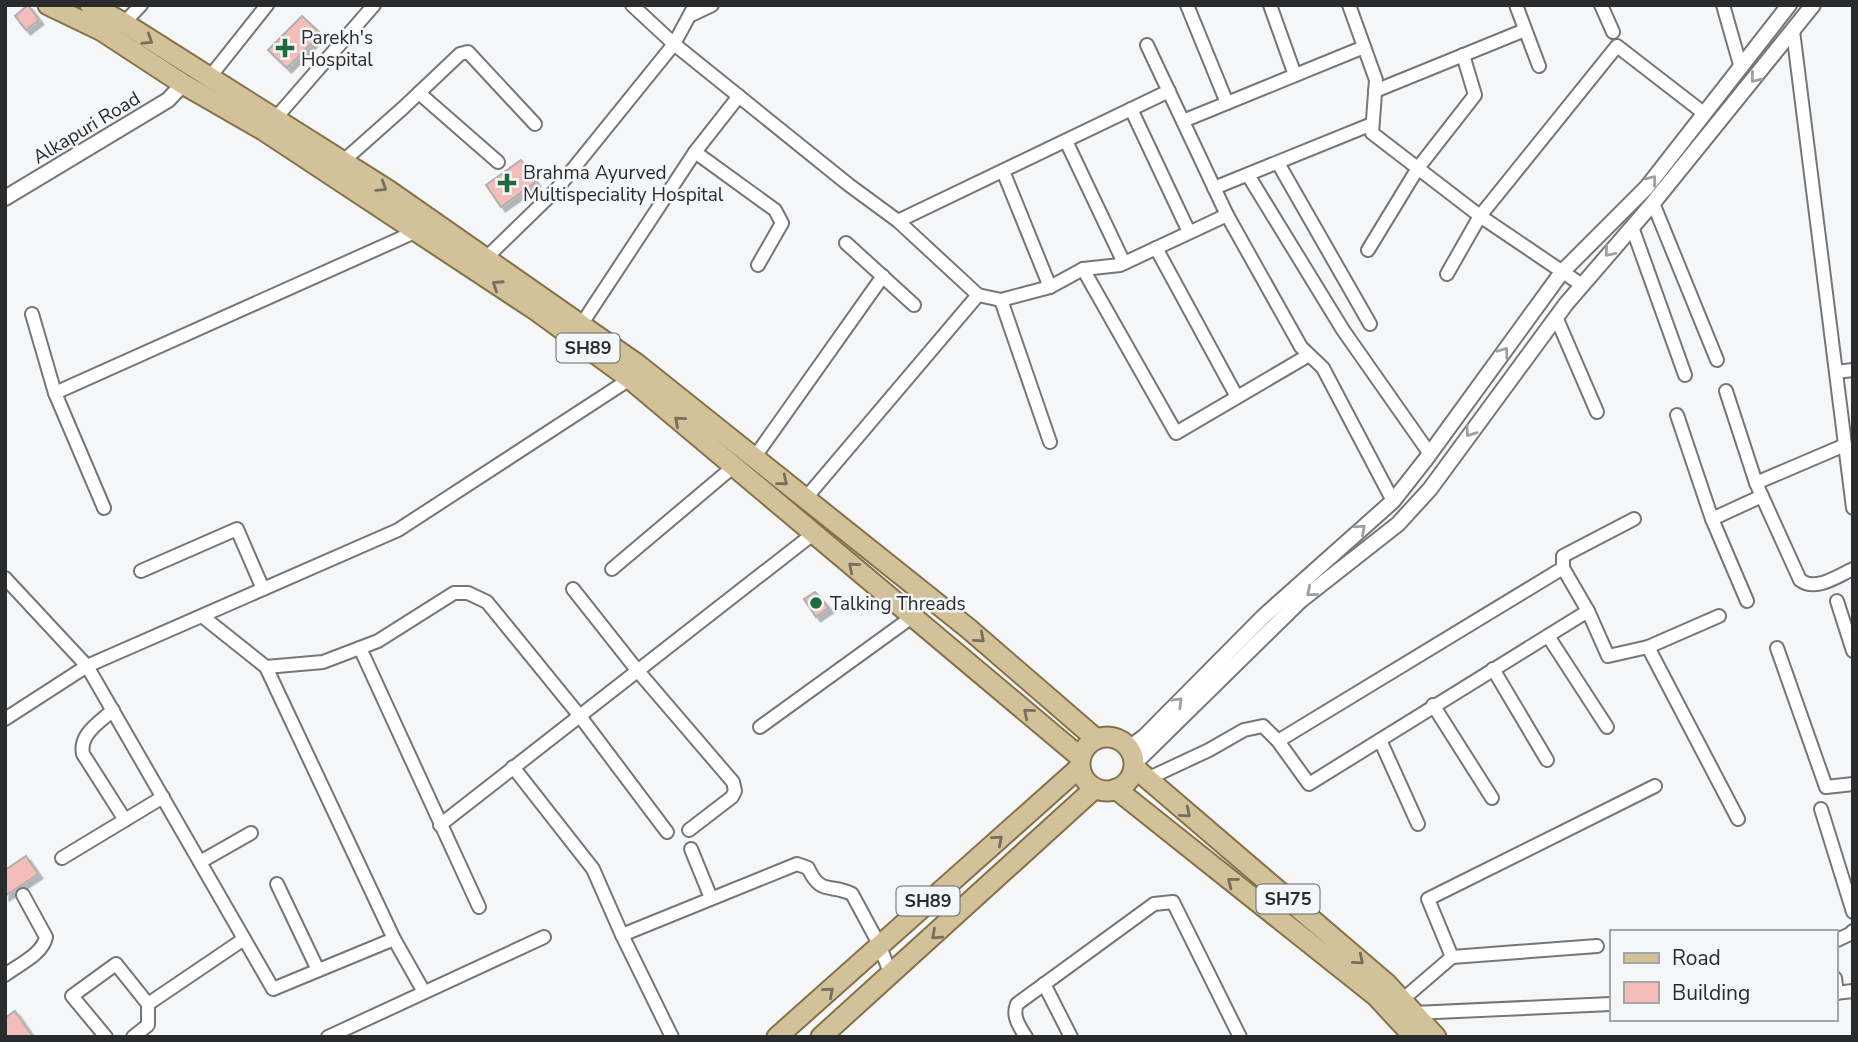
<svg xmlns="http://www.w3.org/2000/svg" width="1858" height="1042" font-family="'Nunito Sans',sans-serif">
	<style>
		.building { fill: #f5bdb9; stroke: #b2afaf; stroke-width: 2; filter: url(#shadow) }
		.lines { fill: none; stroke-linecap: round; stroke-linejoin: round }
		.minor-casing { stroke: #747678; stroke-width: 16 }
		.tertiary-casing { stroke: #747678; stroke-width: 18 }
		.primary-casing { stroke: #857248; stroke-width: 23 }
		.minor { stroke: #fff; stroke-width: 12 }
		.tertiary { stroke: #fff; stroke-width: 14 }
		.primary { stroke: #d3c19a; stroke-width: 19 }
		.oneway { stroke: #766e5e }
		.oneway2 { stroke: #9fa0a0 }
		.poi-dot { fill: #206b39; stroke: #f4f6f8; stroke-width: 2.5 }
		.labels { text-anchor: middle; stroke-width: 5; stroke-linejoin: round; paint-order: stroke }
		.shield { fill: #f4f6f8; stroke: #676869; stroke-width: 2 }
		.shield-label { font-size: 18px; font-weight: bold; fill: #2a2b2c }
		.poi-label { font-size: 19px; fill: #2a2b2c; stroke: #f4f6f8; text-anchor: start }
		.street-label { font-size: 19px; fill: #2a2b2c; stroke: #f4f6f8 }
	</style>
	<defs>
		<filter id="shadow"><feDropShadow dx="4.5" dy="4.5" stdDeviation="0" flood-color="#0004"/></filter>
	</defs>
	<rect width="100%" height="100%" fill="#f4f6f8"/>
	<g class="building">
		<polygon points="28,5 39,20 26,30 15,16"/>
		<polygon points="302,16 321,34 287,68 268,50"/>
		<polygon points="521,160 536,182 501,207 486,185"/>
		<polygon points="815,592 829,608 816,617 804,599"/>
		<polygon points="26,856 38,874 5,896 5,870"/>
		<polygon points="15,1011 33,1037 5,1037 5,1018"/>
	</g>
	<g class="lines">
		<g class="minor-casing">
			<g id="minor">
				<polyline points="632,5 674,44 849,185 898,221 978,295"/>
				<polyline points="1187,5 1227,103"/>
				<polyline points="1270,5 1295,75"/>
				<polyline points="1349,5 1376,80 1372,133 1480,216 1582,285"/>
				<polyline points="1516,5 1539,66"/>
				<polyline points="1601,5 1613,32"/>
				<polyline points="1723,5 1741,68"/>
				<polyline points="691,15 712,5"/>
				<polyline points="124,23 141,5"/>
				<polyline points="1793,31 1853,508"/>
				<polyline points="1147,45 1227,215 1301,347 1323,368 1393,501"/>
				<polyline points="209,78 267,5"/>
				<polyline points="1375,91 1525,30"/>
				<polyline points="419,93 498,162"/>
				<polyline points="1131,109 1189,232"/>
				<polyline points="274,120 374,5"/>
				<polyline points="1183,121 1364,47"/>
				<polyline points="1066,141 1124,263"/>
				<polyline points="695,152 775,210 782,223 758,265"/>
				<polyline points="341,163 403,108 460,54 468,52 535,124"/>
				<polyline points="1278,163 1370,324"/>
				<polyline points="1003,171 1050,287"/>
				<polyline points="1248,175 1343,330 1430,454"/>
				<polyline points="1214,188 1372,124"/>
				<polyline points="1653,203 1717,360"/>
				<polyline points="898,221 1169,91"/>
				<polyline points="1632,227 1685,375"/>
				<polyline points="846,243 914,305"/>
				<polyline points="1156,248 1237,397"/>
				<polyline points="1368,250 1418,168 1475,95 1463,55"/>
				<polyline points="486,258 556,190 674,44 695,5"/>
				<polyline points="1083,269 1176,433 1309,355"/>
				<polyline points="1447,274 1480,216 1617,46 1705,114"/>
				<polyline points="1001,300 1050,442"/>
				<polyline points="32,314 55,393 104,508"/>
				<polyline points="1556,317 1597,412"/>
				<polyline points="581,325 695,152 739,96"/>
				<polyline points="1836,372 1853,370"/>
				<path d="M 1726,391 L 1756,483 L 1800,580 C 1816,592 1837,576 1853,569"/>
				<polyline points="55,393 417,231"/>
				<polyline points="1677,415 1712,519 1747,601"/>
				<polyline points="754,458 883,276"/>
				<polyline points="1756,483 1845,445"/>
				<polyline points="805,499 978,295 1001,300 1050,287 1083,269 1120,265 1227,215"/>
				<polyline points="1634,519 1563,556 1563,568 1588,611 1608,656 1648,647 1738,819"/>
				<polyline points="1712,519 1762,496"/>
				<polyline points="612,569 733,467"/>
				<polyline points="141,571 237,529 263,589"/>
				<polyline points="5,578 87,666 273,989 394,939 266,667 202,616"/>
				<polyline points="573,589 637,670 733,782 735,791 732,797 689,830"/>
				<polyline points="1837,601 1853,651"/>
				<polyline points="1548,636 1607,727"/>
				<polyline points="1648,647 1719,616"/>
				<polyline points="360,648 479,907"/>
				<polyline points="1777,648 1826,787 1853,784"/>
				<polyline points="266,667 323,662 378,641 454,593 468,593 487,602 579,715 667,832"/>
				<polyline points="1493,669 1547,760"/>
				<polyline points="1433,705 1492,798"/>
				<path d="M 113,710 C 99,723 79,734 83,754 L 125,820"/>
				<polyline points="5,719 87,666 398,530 630,379"/>
				<polyline points="760,727 912,617"/>
				<polyline points="1380,740 1418,824"/>
				<polyline points="1278,741 1563,568"/>
				<polyline points="513,767 593,869 622,935 672,1037"/>
				<polyline points="1147,779 1209,750 1244,730 1263,726 1278,741 1309,784 1588,611"/>
				<polyline points="1821,809 1853,912"/>
				<polyline points="440,825 813,534"/>
				<polyline points="691,849 711,898"/>
				<polyline points="62,858 163,797"/>
				<polyline points="200,862 251,833"/>
				<polyline points="277,884 318,970"/>
				<path d="M 622,935 L 797,864 L 808,868 C 821,896 830,883 852,894 L 879,944 L 891,975"/>
				<polyline points="394,939 424,992"/>
				<polyline points="1835,941 1850,934 1853,931"/>
				<polyline points="1452,957 1597,946"/>
				<path d="M 5,975 C 18,965 43,954 46,937 L 23,895"/>
				<polyline points="1835,978 1837,993"/>
				<polyline points="1044,984 1071,1037"/>
				<polyline points="1835,993 1853,991"/>
				<polyline points="1402,1000 1452,957 1428,899 1655,786"/>
				<polyline points="148,1004 244,939"/>
				<polyline points="1414,1013 1611,1004"/>
				<polyline points="106,1037 72,996 116,964 148,1004 148,1025 133,1037"/>
				<polyline points="328,1037 544,937"/>
				<path d="M 1026,1037 C 1019,1026 1012,1016 1017,1004 L 1154,904 L 1173,902 L 1240,1037"/>
			</g>
		</g>
		<g class="tertiary-casing">
			<g id="tertiary">
				<polyline points="5,198 168,100 183,84"/>
				<polyline points="1129,748 1145,736 1264,616 1393,501 1426,459 1562,272 1647,187 1789,5"/>
				<polyline points="1135,763 1300,601 1398,524 1430,489 1566,304 1653,203 1813,5"/>
			</g>
		</g>
		<g class="primary-casing">
			<g id="primary">
				<polyline points="48,5 102,31 183,84 263,130 537,311 630,379 1080,757"/>
				<polyline points="90,5 124,23 388,190 637,364 969,629 1095,738"/>
				<circle cx="1107" cy="764" r="27"/>
				<polyline points="1135,768 1387,984 1436,1037"/>
				<polyline points="1116,789 1376,996 1414,1037"/>
				<polyline points="777,1037 1079,768"/>
				<polyline points="821,1037 1094,789"/>
			</g>
		</g>
		<use href="#minor" class="minor"/>
		<use href="#tertiary" class="tertiary"/>
		<use href="#primary" class="primary"/>
	</g>
	<defs><path id="oneway-chevron" d="M-2-3.5L2.5 0L-2 3.5" fill="none" stroke-width="1.6" stroke-linecap="round" stroke-linejoin="round" transform="scale(1.75)"/></defs>
	<g class="oneway">
		<use href="#oneway-chevron" transform="translate(148 40) rotate(33)"/>
		<use href="#oneway-chevron" transform="translate(382 187) rotate(32)"/>
		<use href="#oneway-chevron" transform="translate(497 285) rotate(-147)"/>
		<use href="#oneway-chevron" transform="translate(679 421) rotate(-139)"/>
		<use href="#oneway-chevron" transform="translate(783 481) rotate(39)"/>
		<use href="#oneway-chevron" transform="translate(853 567) rotate(-140)"/>
		<use href="#oneway-chevron" transform="translate(980 638) rotate(41)"/>
		<use href="#oneway-chevron" transform="translate(1028 713) rotate(-140)"/>
		<use href="#oneway-chevron" transform="translate(1186 813) rotate(40)"/>
		<use href="#oneway-chevron" transform="translate(998 840) rotate(-41)"/>
		<use href="#oneway-chevron" transform="translate(1232 882) rotate(-142)"/>
		<use href="#oneway-chevron" transform="translate(936 935) rotate(138)"/>
		<use href="#oneway-chevron" transform="translate(1359 960) rotate(40)"/>
		<use href="#oneway-chevron" transform="translate(829 992) rotate(-41)"/>
	</g>
	<g class="oneway2">
		<use href="#oneway-chevron" transform="translate(1755 78) rotate(129)"/>
		<use href="#oneway-chevron" transform="translate(1652 180) rotate(-51)"/>
		<use href="#oneway-chevron" transform="translate(1609 252) rotate(131)"/>
		<use href="#oneway-chevron" transform="translate(1504 352) rotate(-54)"/>
		<use href="#oneway-chevron" transform="translate(1470 432) rotate(125)"/>
		<use href="#oneway-chevron" transform="translate(1361 529) rotate(-42)"/>
		<use href="#oneway-chevron" transform="translate(1311 592) rotate(140)"/>
		<use href="#oneway-chevron" transform="translate(1178 702) rotate(-45)"/>
	</g>
	<g class="poi-dot">
		<path d="M281.5 37.5h7v7h7v7h-7v7h-7v-7h-7v-7h7z"/>
		<path d="M503.5 172.5h7v7h7v7h-7v7h-7v-7h-7v-7h7z"/>
		<circle cx="816" cy="603" r="7"/>
	</g>
	<g class="labels">
		<g class="shield">
			<rect x="556.5" y="333.5" width="63" height="29" rx="5"/>
			<rect x="1256.5" y="884.5" width="63" height="29" rx="5"/>
			<rect x="896.5" y="886.5" width="63" height="29" rx="5"/>
		</g>
		<g class="shield-label">
			<text x="588" y="354">SH89</text>
			<text x="1288" y="905">SH75</text>
			<text x="928" y="907">SH89</text>
		</g>
		<g class="poi-label">
			<text x="301" y="44">Parekh's<tspan x="301" dy="22">Hospital</tspan></text>
			<text x="523" y="179">Brahma Ayurved<tspan x="523" dy="22">Multispeciality Hospital</tspan></text>
			<text x="830" y="610">Talking Threads</text>
		</g>
		<g class="street-label">
			<text transform="translate(86 127) rotate(-31)" y="7">Alkapuri Road</text>
		</g>
	</g>
	<rect width="1858" height="1042" fill="none" stroke="#2a2b2c" stroke-width="14"/>
	<rect x="1610" y="930" width="228" height="91" fill="#f4f6f8" stroke="#a3a5a6" stroke-width="2"/>
	<rect x="1624" y="953" width="35" height="10" fill="#d3c19a" stroke="#a3a5a6" stroke-width="2"/>
	<text x="1672" y="965" font-size="21" fill="#2a2b2c">Road</text>
	<rect x="1624" y="982" width="35" height="21" fill="#f5bdb9" stroke="#a3a5a6" stroke-width="2"/>
	<text x="1672" y="1000" font-size="21" fill="#2a2b2c">Building</text>
</svg>
